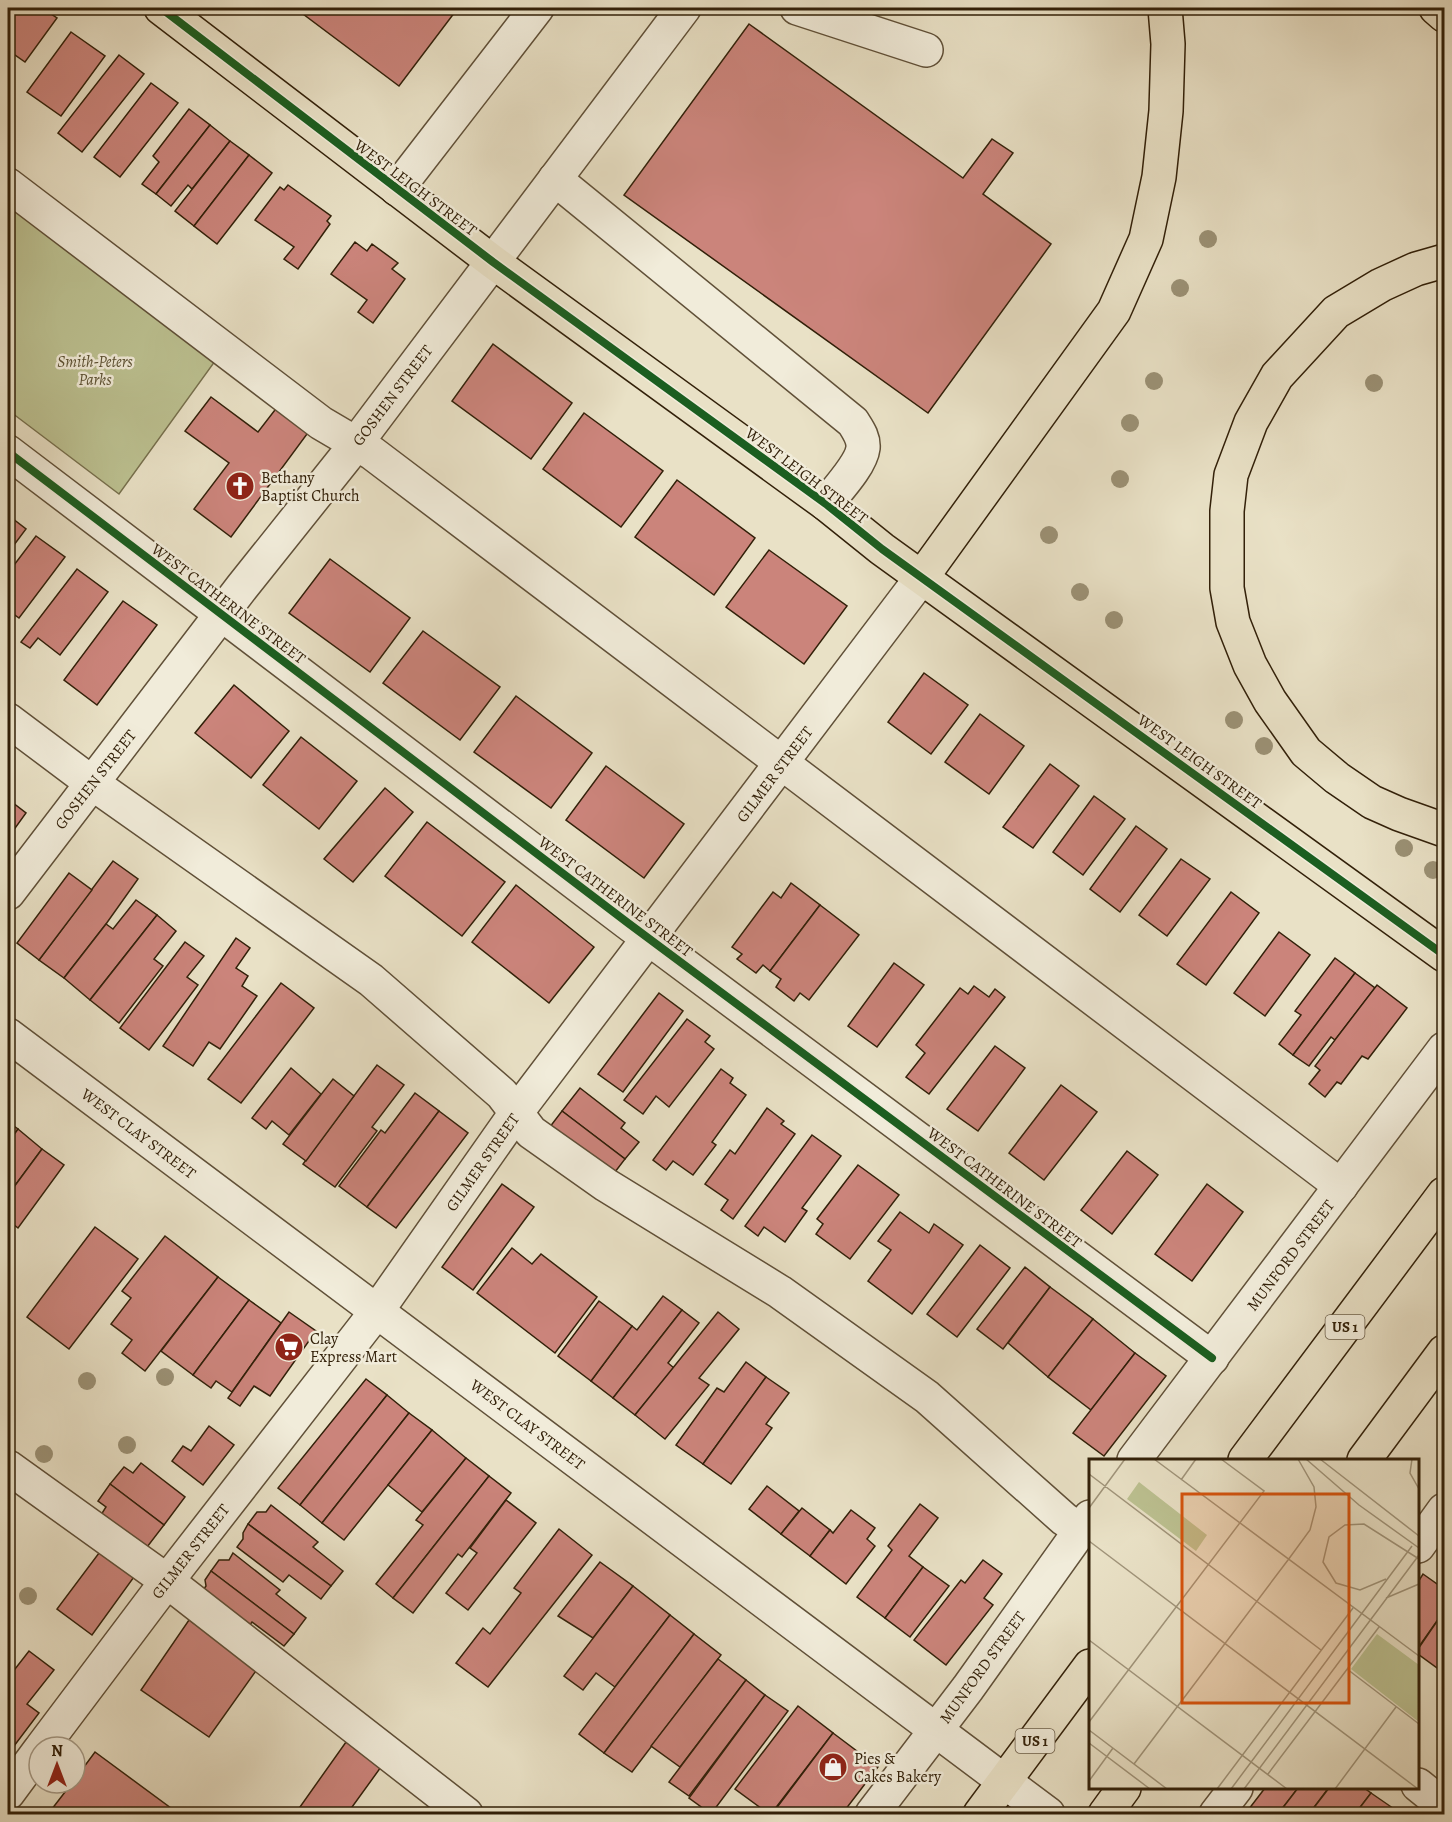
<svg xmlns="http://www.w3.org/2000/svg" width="1452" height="1822" font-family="Alegreya,serif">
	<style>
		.green { fill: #bcc191; stroke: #77704d; stroke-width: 1.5 }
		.building { fill: #cb847b; stroke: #322009; stroke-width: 1.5 }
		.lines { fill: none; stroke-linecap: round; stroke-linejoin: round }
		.minor-casing { stroke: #605038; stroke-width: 36 }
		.major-casing { stroke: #322009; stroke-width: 36 }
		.highway-casing { stroke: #322009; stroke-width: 36 }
		.minor { stroke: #f1ecda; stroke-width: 33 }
		.major { stroke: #e9e1c6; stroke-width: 33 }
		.highway { stroke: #e9e1c6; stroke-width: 33 }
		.cycleway-casing { stroke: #f1ecda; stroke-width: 11 }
		.cycleway { stroke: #1b5e20; stroke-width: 8 }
		.tree { fill: #9b9175 }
		.labels { text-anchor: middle; stroke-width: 5; stroke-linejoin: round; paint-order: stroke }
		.shield { fill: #f1ecda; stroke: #6b5d48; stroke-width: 1.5 }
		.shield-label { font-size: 15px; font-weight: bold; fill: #322009 }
		.street-label { font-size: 16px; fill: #322009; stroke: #f1ecda }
		.park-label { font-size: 16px; font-style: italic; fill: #5b5032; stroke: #f1ecda }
		.poi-label { font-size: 16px; fill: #322009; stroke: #f1ecda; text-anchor: start }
		.inset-road { fill: none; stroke: #a0947a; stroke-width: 1.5 }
		.view { fill: #d6530c; fill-opacity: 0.15; stroke: #d6530c; stroke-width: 3 }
		.inset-edge { fill: none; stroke: #322009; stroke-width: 3 }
	</style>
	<rect width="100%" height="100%" fill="#e9e1c6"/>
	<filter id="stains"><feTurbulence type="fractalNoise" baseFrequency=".00333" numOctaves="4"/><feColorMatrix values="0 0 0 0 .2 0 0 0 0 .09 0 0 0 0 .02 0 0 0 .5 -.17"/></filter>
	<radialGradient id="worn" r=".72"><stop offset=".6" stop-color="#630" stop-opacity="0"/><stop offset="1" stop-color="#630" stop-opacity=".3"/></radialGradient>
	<polygon class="green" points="8,198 218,357 119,494 8,410"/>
	<g class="building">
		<polygon points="8,8 42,8 57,18 25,62 8,50"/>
		<polygon points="295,8 458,8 399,86"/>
		<polygon points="749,24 963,178 992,139 1013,153 983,194 1051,244 928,413 624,195"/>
		<polygon points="71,32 105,56 61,116 27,92"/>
		<polygon points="119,55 144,74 82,152 58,133"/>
		<polygon points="151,83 178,103 120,177 94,157"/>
		<polygon points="189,109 210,125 156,194 142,184 159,162 153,156"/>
		<polygon points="210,125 230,141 192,189 188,185 171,206 156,194"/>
		<polygon points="230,141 249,155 194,226 175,211"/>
		<polygon points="249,155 272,173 217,244 194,226"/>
		<polygon points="288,185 331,216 327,221 330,224 298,269 284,259 294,247 255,220 280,187 284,190"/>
		<polygon points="355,242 367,251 372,244 398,263 392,269 405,279 373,323 358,312 367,300 331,274"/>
		<polygon points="493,344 572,403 531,459 452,401"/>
		<polygon points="211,397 258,432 278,406 310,430 231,537 194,509 229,463 185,431"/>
		<polygon points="584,413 663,471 621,527 543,469"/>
		<polygon points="677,480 755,538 714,595 635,537"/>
		<polygon points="8,515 26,529 8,553"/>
		<polygon points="36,536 65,557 19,618 8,610 8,573"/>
		<polygon points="769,550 847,606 804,664 726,607"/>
		<polygon points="330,559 410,618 370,672 289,613"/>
		<polygon points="77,569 108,592 60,655 38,638 30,648 21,642"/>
		<polygon points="123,601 157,625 97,705 64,680"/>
		<polygon points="423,631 500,687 460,740 383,683"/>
		<polygon points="924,673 968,705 931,754 888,722"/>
		<polygon points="234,685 289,731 251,778 195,733"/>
		<polygon points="516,696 592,753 551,808 474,752"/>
		<polygon points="980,714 1024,746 989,794 945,762"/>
		<polygon points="301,737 357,781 319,829 263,785"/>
		<polygon points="1050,764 1079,786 1033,848 1003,827"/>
		<polygon points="606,766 684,824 644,878 566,820"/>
		<polygon points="385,788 413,812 353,882 324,859"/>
		<polygon points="1094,796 1125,819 1083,875 1053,852"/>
		<polygon points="8,799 26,813 8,838"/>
		<polygon points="427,822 505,882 462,936 385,876"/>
		<polygon points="1136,826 1167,849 1120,912 1090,889"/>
		<polygon points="1181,859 1210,879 1167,936 1139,915"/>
		<polygon points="113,861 138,879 106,924 64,978 39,960"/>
		<polygon points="69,873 92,890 39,960 17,943"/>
		<polygon points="791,883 820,905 770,971 763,965 756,973 737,959 742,954 732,947 773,892 781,898"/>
		<polygon points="516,885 594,947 549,1003 472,942"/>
		<polygon points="1231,892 1259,913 1206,985 1177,964"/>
		<polygon points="136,900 157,915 90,1000 64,978 106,924 113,929"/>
		<polygon points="820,905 859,935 809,1000 800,993 794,1001 776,987 781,979 770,971"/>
		<polygon points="157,915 176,931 154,959 163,966 119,1023 90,1000"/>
		<polygon points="1279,932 1310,955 1265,1016 1234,993"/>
		<polygon points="236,938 250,948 236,968 248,976 242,986 257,996 220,1049 209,1042 193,1066 163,1046"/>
		<polygon points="185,942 204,956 187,977 198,985 149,1050 120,1028"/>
		<polygon points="1335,958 1355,973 1293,1055 1279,1044 1301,1015 1295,1011"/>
		<polygon points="894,963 924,985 877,1047 848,1026"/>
		<polygon points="1355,973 1375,988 1335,1040 1331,1037 1309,1066 1293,1055"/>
		<polygon points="281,983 314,1008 241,1103 208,1079"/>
		<polygon points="1377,985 1407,1008 1368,1059 1362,1056 1341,1084 1337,1082 1325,1097 1309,1084 1320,1070 1315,1066"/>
		<polygon points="974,986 989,997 995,989 1005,997 929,1094 906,1077 925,1053 916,1045 960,988 968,994"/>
		<polygon points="659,993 683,1011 623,1092 598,1074"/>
		<polygon points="687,1019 710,1036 705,1042 714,1049 669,1107 656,1096 643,1114 624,1100"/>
		<polygon points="995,1046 1025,1068 978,1131 947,1109"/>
		<polygon points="377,1065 404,1085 372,1127 377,1131 335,1187 303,1164"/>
		<polygon points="291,1068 321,1094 289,1135 272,1121 266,1129 252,1118"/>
		<polygon points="721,1069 733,1078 730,1083 746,1095 712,1142 716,1145 693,1175 673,1161 666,1170 653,1160"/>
		<polygon points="333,1079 354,1096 306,1161 283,1144"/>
		<polygon points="1061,1085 1097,1112 1044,1180 1009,1153"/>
		<polygon points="580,1088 625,1123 621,1128 639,1142 625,1159 562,1111"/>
		<polygon points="415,1093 439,1111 367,1207 339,1186 381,1130 385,1133"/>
		<polygon points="767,1108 784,1121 781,1124 795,1134 733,1219 721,1210 728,1200 705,1184 730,1150 735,1154"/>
		<polygon points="439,1111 468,1133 396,1228 367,1207"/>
		<polygon points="562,1111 625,1159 615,1172 546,1132"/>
		<polygon points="8,1122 18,1129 8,1143"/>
		<polygon points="18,1129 42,1149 8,1195 8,1143"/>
		<polygon points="812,1135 841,1156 802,1208 807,1211 785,1242 764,1227 758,1236 745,1226"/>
		<polygon points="42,1149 64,1165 18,1228 9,1221 8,1223 8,1195"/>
		<polygon points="1127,1151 1158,1175 1112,1234 1081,1210"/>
		<polygon points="858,1165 899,1195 850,1259 816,1234 823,1224 817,1219"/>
		<polygon points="502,1184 534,1207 473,1290 442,1267"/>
		<polygon points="1207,1184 1243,1212 1192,1281 1155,1254"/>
		<polygon points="900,1212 929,1233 934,1224 963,1245 912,1314 868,1281 891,1250 878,1241"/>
		<polygon points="95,1227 138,1259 69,1349 27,1317"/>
		<polygon points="165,1236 218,1277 145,1371 122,1353 132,1340 111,1324 131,1298 122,1291"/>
		<polygon points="980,1245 1010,1268 957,1337 927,1314"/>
		<polygon points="512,1248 532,1264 541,1254 597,1297 555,1353 477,1293"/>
		<polygon points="1025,1267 1050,1287 1003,1349 977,1329"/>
		<polygon points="218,1277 249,1300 193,1375 161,1351"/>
		<polygon points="1050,1287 1093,1319 1048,1377 1008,1343"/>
		<polygon points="663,1296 682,1310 613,1398 591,1381 632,1326 637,1330"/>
		<polygon points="249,1300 281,1323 232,1392 216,1381 211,1388 193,1375"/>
		<polygon points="599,1301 632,1326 591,1381 558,1356"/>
		<polygon points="682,1310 699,1323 668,1363 674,1368 635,1415 613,1398"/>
		<polygon points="289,1312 316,1331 270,1396 254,1386 240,1406 228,1398"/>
		<polygon points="718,1312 739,1329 699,1378 709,1385 665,1439 635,1415"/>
		<polygon points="1093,1319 1135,1353 1091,1410 1048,1377"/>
		<polygon points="1135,1353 1166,1376 1104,1456 1073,1433"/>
		<polygon points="746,1362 766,1377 703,1464 676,1445 717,1388 724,1392"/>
		<polygon points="766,1377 789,1393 766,1424 772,1428 731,1484 703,1464"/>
		<polygon points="366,1379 387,1395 300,1505 278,1488"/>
		<polygon points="387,1395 409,1413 322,1523 300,1505"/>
		<polygon points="409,1413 432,1430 344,1540 322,1523"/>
		<polygon points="209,1426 234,1445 203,1485 172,1461 183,1446 191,1451"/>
		<polygon points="432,1430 466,1458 422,1512 388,1485"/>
		<polygon points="466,1458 489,1476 393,1598 376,1584 423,1525 416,1520"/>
		<polygon points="141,1463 185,1497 164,1525 110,1484 124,1467 133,1473"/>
		<polygon points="489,1476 511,1493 462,1557 458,1554 413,1613 393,1598"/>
		<polygon points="110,1484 164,1525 144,1551 99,1518 106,1507 98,1501"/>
		<polygon points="767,1486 799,1511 781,1534 749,1509"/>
		<polygon points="506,1500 536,1523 468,1610 446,1593 477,1553 470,1548"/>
		<polygon points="920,1504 938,1518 909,1556 923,1567 885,1618 857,1597 892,1550 888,1546"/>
		<polygon points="271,1505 318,1542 313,1547 343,1571 331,1586 248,1524 257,1512 266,1512"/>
		<polygon points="802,1508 830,1530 810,1556 781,1534"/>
		<polygon points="851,1510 875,1528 867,1539 875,1546 846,1584 810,1556 830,1530 833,1533"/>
		<polygon points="248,1524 331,1586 321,1599 289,1575 283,1582 237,1547 243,1539 243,1533"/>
		<polygon points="559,1529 592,1555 488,1687 456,1663 483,1628 490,1634 521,1593 514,1588"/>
		<polygon points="105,1545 139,1570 92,1635 57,1609"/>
		<polygon points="233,1553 280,1590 276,1594 306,1618 294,1634 211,1571 219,1560 229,1560"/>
		<polygon points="983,1560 1002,1574 984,1598 993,1605 946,1665 914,1640 961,1580 965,1583"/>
		<polygon points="600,1562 633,1586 593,1638 558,1616"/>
		<polygon points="923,1567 949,1586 910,1637 885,1618"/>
		<polygon points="211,1571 294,1634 284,1646 252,1622 246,1630 200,1594 206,1586 205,1580"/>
		<polygon points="1423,1574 1444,1589 1444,1611 1418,1648 1418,1582"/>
		<polygon points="633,1586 670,1615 615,1687 596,1673 583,1690 564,1676"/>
		<polygon points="1444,1611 1444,1673 1418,1654 1418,1649"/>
		<polygon points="670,1615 694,1634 604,1753 579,1734"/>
		<polygon points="189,1620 258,1668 209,1737 141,1690"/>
		<polygon points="694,1634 721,1655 632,1772 604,1753"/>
		<polygon points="29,1651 54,1670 27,1704 39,1713 8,1754 8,1678"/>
		<polygon points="718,1659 746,1680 680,1767 651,1746"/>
		<polygon points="746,1680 765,1695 689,1796 669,1782"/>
		<polygon points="765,1695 788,1711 711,1814 689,1798"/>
		<polygon points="798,1706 833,1733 771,1814 769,1814 735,1789"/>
		<polygon points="833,1733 878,1767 842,1814 772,1814"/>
		<polygon points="346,1742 381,1767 347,1814 295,1814"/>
		<polygon points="95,1752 179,1814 48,1814 72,1783 75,1783 75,1779"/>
		<polygon points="1265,1788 1298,1788 1278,1814 1245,1814"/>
		<polygon points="1298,1788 1322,1788 1327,1790 1309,1814 1278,1814"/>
		<polygon points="1329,1788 1364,1788 1371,1793 1355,1814 1309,1814"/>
		<polygon points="1371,1793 1400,1813 1399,1814 1355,1814"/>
	</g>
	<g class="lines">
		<g class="minor-casing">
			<g id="minor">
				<polyline points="797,8 926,50"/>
				<path d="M 555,179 L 853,422 C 858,430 864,438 863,448 C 861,465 836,491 826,504"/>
				<polyline points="8,185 321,423 372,453 1341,1186"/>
				<polyline points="397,189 537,8"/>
				<polyline points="8,452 628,923 1212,1358"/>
				<polyline points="8,720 92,783 371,980 502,1094 531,1132 606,1185 780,1292 927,1397 1064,1519 1080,1530"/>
				<polyline points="8,893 242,587 345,458 684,8"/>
				<polyline points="8,1035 1048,1814"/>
				<polyline points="1134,1460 1444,1049"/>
				<polyline points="8,1467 167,1581 466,1814"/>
				<polyline points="1418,1546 1444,1510"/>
				<polyline points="42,1747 167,1581 377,1311 516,1113 922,577"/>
				<polyline points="1418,1785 1444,1806"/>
				<polyline points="8,1793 39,1751"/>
				<polyline points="872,1814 968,1688 1090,1517"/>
				<polyline points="1216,1814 1236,1788"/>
			</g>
		</g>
		<g class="major-casing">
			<g id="major">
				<polyline points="161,8 493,262 826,504 882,549 1444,955"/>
				<polyline points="1245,1460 1444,1194"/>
				<polyline points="1364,1460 1444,1352"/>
				<polyline points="980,1814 1090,1666"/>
				<polyline points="1105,1814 1124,1788"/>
			</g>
		</g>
		<g class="highway-casing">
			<g id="highway">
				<polyline points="1436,8 1444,15"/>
				<polyline points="1444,261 1416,269 1381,285 1336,312 1277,376 1251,422 1231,475 1227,511 1227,588 1233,622 1250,665 1270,701 1306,752 1337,778 1372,802 1399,814 1444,830"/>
				<polyline points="922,577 1114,311 1146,239 1159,177 1166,111 1168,44 1165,8"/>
			</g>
		</g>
		<use href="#minor" class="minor"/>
		<use href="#major" class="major"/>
		<use href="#highway" class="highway"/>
		<g class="cycleway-casing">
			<g id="cycleway">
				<polyline points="161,8 493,262 826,504 882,549 1444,955"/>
				<polyline points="8,452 628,923 1212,1358"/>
			</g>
		</g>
		<use href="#cycleway" class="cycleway"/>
	</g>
	<g class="tree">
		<circle cx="1208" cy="239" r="9"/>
		<circle cx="1180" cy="288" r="9"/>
		<circle cx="1154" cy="381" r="9"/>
		<circle cx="1374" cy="383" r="9"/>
		<circle cx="1130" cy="423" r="9"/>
		<circle cx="1120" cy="479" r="9"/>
		<circle cx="1049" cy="535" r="9"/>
		<circle cx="1080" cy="592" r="9"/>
		<circle cx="1114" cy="620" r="9"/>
		<circle cx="1234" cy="720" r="9"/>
		<circle cx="1264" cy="746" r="9"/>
		<circle cx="1404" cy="848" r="9"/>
		<circle cx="1433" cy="870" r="9"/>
		<circle cx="165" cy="1377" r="9"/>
		<circle cx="87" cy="1381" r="9"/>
		<circle cx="127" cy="1445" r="9"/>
		<circle cx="44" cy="1454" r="9"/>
		<circle cx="28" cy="1596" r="9"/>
	</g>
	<defs>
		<g id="church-disc" transform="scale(1.5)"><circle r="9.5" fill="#8f2418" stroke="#f1ecda"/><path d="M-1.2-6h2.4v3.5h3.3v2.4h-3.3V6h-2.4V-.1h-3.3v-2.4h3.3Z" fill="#fff"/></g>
		<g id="supermarket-disc" transform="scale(1.5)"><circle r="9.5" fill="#8f2418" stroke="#f1ecda"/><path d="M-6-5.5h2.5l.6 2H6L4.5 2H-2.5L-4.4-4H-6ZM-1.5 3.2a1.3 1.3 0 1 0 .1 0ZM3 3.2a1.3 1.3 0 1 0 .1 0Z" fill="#fff"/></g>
		<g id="shop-disc" transform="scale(1.5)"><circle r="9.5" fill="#8f2418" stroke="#f1ecda"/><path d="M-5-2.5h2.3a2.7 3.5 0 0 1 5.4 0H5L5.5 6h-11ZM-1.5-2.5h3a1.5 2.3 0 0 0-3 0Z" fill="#fff"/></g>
	</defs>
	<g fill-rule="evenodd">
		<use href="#church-disc" x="240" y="486"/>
		<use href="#supermarket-disc" x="289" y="1347"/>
		<use href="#shop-disc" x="833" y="1767"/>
	</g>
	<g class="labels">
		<g class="shield">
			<rect x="1325.5" y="1315" width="39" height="24" rx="4.5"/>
			<rect x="1015.5" y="1729" width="39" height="24" rx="4.5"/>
		</g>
		<g class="shield-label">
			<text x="1345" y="1332">US 1</text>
			<text x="1035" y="1746">US 1</text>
		</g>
		<g class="street-label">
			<text transform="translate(416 187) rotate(37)" y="6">WEST LEIGH STREET</text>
			<text transform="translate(392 395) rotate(-53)" y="6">GOSHEN STREET</text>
			<text transform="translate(807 475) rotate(37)" y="6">WEST LEIGH STREET</text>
			<text transform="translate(229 603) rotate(37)" y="6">WEST CATHERINE STREET</text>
			<text transform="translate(1200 761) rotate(36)" y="6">WEST LEIGH STREET</text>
			<text transform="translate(774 774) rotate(-53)" y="6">GILMER STREET</text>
			<text transform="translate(95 779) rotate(-52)" y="6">GOSHEN STREET</text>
			<text transform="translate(616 896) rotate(37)" y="6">WEST CATHERINE STREET</text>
			<text transform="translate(139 1133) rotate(37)" y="6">WEST CLAY STREET</text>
			<text transform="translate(482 1162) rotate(-55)" y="6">GILMER STREET</text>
			<text transform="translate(1005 1187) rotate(37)" y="6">WEST CATHERINE STREET</text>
			<text transform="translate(1290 1255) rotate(-53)" y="6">MUNFORD STREET</text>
			<text transform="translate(528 1424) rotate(37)" y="6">WEST CLAY STREET</text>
			<text transform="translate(190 1551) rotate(-52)" y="6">GILMER STREET</text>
			<text transform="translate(982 1667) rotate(-54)" y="6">MUNFORD STREET</text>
		</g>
		<g class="park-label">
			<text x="95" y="367">Smith-Peters<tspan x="95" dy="18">Parks</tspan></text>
		</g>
		<g class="poi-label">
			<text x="261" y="483">Bethany<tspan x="261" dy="18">Baptist Church</tspan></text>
			<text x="310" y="1344">Clay<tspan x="310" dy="18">Express Mart</tspan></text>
			<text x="854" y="1764">Pies &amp;<tspan x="854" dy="18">Cakes Bakery</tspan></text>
		</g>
	</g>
	<g transform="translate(1089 1459)">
		<rect width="330" height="330" fill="#e9e1c6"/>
		<path d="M 50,23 L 118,76 L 107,92 L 38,40 ZM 288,175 L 330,206 L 330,263 L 262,210 Z" fill="#bcc191"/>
		<path class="inset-road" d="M 65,0 L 330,197M 217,0 L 270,46 L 330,89M 231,0 L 330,77M 323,0 L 321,14 L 330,30M 0,15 L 232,191M 92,21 L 107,0M 0,49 L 36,0M 0,82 L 329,330M 199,101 L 221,71 L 227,48 L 225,28 L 209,0M 297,120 L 271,131 L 247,124 L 234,103 L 240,78 L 256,66 L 275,65 L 330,100M 297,139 L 330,125M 0,181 L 198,330M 258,210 L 330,265M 0,263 L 175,32 L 132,0M 0,271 L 78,330M 0,284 L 61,330M 45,305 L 199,101M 179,315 L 290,168M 0,322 L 24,289M 128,330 L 264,149M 142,330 L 323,87M 155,330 L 330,96M 246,330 L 307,248"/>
		<path class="view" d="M 93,35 L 260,35 L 260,244 L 93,244 Z"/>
		<rect width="330" height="330" class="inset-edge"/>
	</g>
	<rect width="1452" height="1822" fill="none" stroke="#e9e1c6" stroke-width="30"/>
	<rect x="9" y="9" width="1434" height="1804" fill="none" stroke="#322009" stroke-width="3"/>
	<rect x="15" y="15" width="1422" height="1792" fill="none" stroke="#322009" stroke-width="1.5"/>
	<g transform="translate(57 1765)"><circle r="28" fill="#f1ecda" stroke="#a59a86" stroke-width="1.5"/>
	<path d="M0-4.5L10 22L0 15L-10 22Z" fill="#8f2418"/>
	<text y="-9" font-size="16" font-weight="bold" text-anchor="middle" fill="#322009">N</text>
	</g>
	<rect width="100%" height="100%" filter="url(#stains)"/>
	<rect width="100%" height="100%" fill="url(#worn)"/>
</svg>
